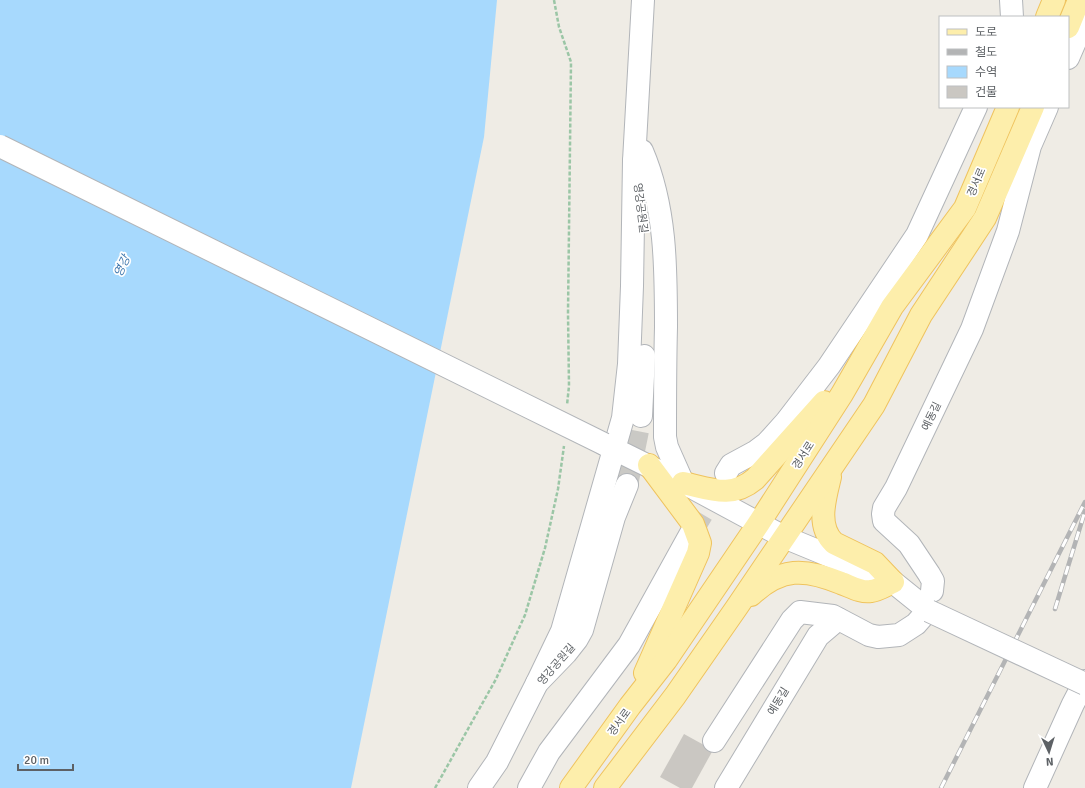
<svg xmlns="http://www.w3.org/2000/svg" width="1085" height="788" font-family="Signika,'Noto Sans KR',sans-serif">
	<style>
		.water { fill: #a7d9fd }
		.building { fill: #cac7c2 }
		.lines { fill: none; stroke-linecap: round; stroke-linejoin: round }
		.minor-tunnel { stroke: #cac9c5; stroke-width: 22; stroke-dasharray: 22 11; stroke-linecap: butt }
		.minor-casing { stroke: #b2b5b9; stroke-width: 24 }
		.major-casing { stroke: #efc35e; stroke-width: 24 }
		.path { stroke: #9bc6a6; stroke-width: 2.5; stroke-dasharray: 4 2; stroke-linecap: butt }
		.minor { stroke: #fff; stroke-width: 22 }
		.major { stroke: #fdeeab; stroke-width: 22 }
		.rail-casing { stroke: #b3b4b5; stroke-width: 4.5 }
		.rail { stroke: #fff; stroke-width: 3; stroke-dasharray: 9; stroke-linecap: butt }
		.minor-bridge-casing { stroke: #b2b5b9; stroke-width: 24; stroke-linecap: butt }
		.minor-bridge { stroke: #fff; stroke-width: 22 }
		.labels { text-anchor: middle; stroke-width: 3.5; stroke-linejoin: round; paint-order: stroke }
		.street-label { font-size: 11px; fill: #5d6165; stroke: #fff }
		.water-label { font-size: 12px; font-style: italic; fill: #437aaf; stroke: #fff }
	</style>
	<rect width="100%" height="100%" fill="#efece5"/>
	<polygon class="water" points="0,0 497,0 484,137 351,788 0,788"/>
	<polygon class="building" points="684,734 713,750 692,788 680,788 660,777"/>
	<g class="lines">
		<g class="minor-tunnel">
			<polyline points="627,485 641,416"/>
			<polyline points="691,533 722,481"/>
		</g>
		<g class="minor-casing">
			<g id="minor">
				<polyline points="1011,0 1012,17"/>
				<polyline points="1068,58 1085,19"/>
				<path d="M 642,151 C 666,207 666,268 666,327 C 665,364 665,400 665,437 L 667,447 L 683,483"/>
				<polyline points="636,174 634,161 643,0"/>
				<polyline points="641,416 644,356"/>
				<polyline points="604,444 695,489 784,537 893,582 929,611"/>
				<polyline points="726,473 731,465 755,452 767,443 786,422 829,366 917,235 976,107"/>
				<polyline points="932,591 933,581 929,574 909,544 884,521 883,514 884,508 896,488 972,329 1008,231 1030,146 1047,107"/>
				<polyline points="537,683 562,631 623,418 629,364 632,286 634,161"/>
				<polyline points="714,741 792,620 800,612 833,616 869,635 878,637 899,635 916,624 923,616"/>
				<polyline points="479,788 497,762 537,683 566,653 577,639 582,630 614,517 627,485"/>
				<polyline points="529,788 549,752 629,645 691,533"/>
				<polyline points="726,788 818,636 838,619"/>
				<polyline points="1035,788 1073,704 1085,681"/>
			</g>
		</g>
		<g class="major-casing">
			<g id="major">
				<polyline points="1047,17 1054,0"/>
				<polyline points="1068,27 1079,0"/>
				<path d="M 683,483 C 711,489 731,499 755,479 L 824,402"/>
				<path d="M 751,595 C 781,567 805,568 841,583 C 850,586 861,593 871,591 C 879,590 886,585 893,582 L 875,563 L 834,543 C 816,526 825,498 830,477"/>
				<polyline points="645,673 698,553 700,543 693,524 649,465"/>
				<polyline points="571,788 630,706 666,660 759,523 842,394 892,307 965,208 1008,107"/>
				<polyline points="605,788 675,696 737,607 874,405 921,315 985,218 1033,107"/>
			</g>
		</g>
		<g class="path">
			<polyline points="554,0 559,27 571,62 568,313 569,386 567,405"/>
			<polyline points="435,788 496,679 525,615 545,548 558,489 564,446"/>
		</g>
		<use href="#minor" class="minor"/>
		<use href="#major" class="major"/>
		<g class="rail-casing">
			<g id="rail">
				<polyline points="1055,609 1085,511"/>
				<polyline points="941,788 1085,502"/>
			</g>
		</g>
		<use href="#rail" class="rail"/>
		<g class="minor-bridge-casing">
			<g id="minor-bridge">
				<polyline points="0,146 604,444"/>
				<polyline points="929,611 1085,684"/>
			</g>
		</g>
		<use href="#minor-bridge" class="minor-bridge"/>
	</g>
	<g class="labels">
		<g class="street-label">
			<text transform="translate(976 182) rotate(-67)" y="4">경서로</text>
			<text transform="translate(641 208) rotate(83)" y="4">영강공원길</text>
			<text transform="translate(931 416) rotate(-64)" y="4">예동길</text>
			<text transform="translate(803 455) rotate(-57)" y="4">경서로</text>
			<text transform="translate(556 664) rotate(-49)" y="4">영강공원길</text>
			<text transform="translate(778 701) rotate(-59)" y="4">예동길</text>
			<text transform="translate(619 722) rotate(-54)" y="4">경서로</text>
		</g>
		<g class="water-label">
			<text transform="translate(122 266) rotate(-64)" y="4">영강</text>
		</g>
	</g>
	<rect x="939" y="16" width="130" height="92" fill="#ffffff" stroke="#bec0c1"/>
	<rect x="947" y="29" width="20" height="6" fill="#fdeeab" stroke="#bec0c1"/>
	<text x="975" y="36" font-size="12" fill="#5d6165">도로</text>
	<rect x="947" y="49" width="20" height="6" fill="#b3b4b5" stroke="#bec0c1"/>
	<text x="975" y="56" font-size="12" fill="#5d6165">철도</text>
	<rect x="947" y="66" width="20" height="12" fill="#a7d9fd" stroke="#bec0c1"/>
	<text x="975" y="76" font-size="12" fill="#5d6165">수역</text>
	<rect x="947" y="86" width="20" height="12" fill="#cac7c2" stroke="#bec0c1"/>
	<text x="975" y="96" font-size="12" fill="#5d6165">건물</text>
	<g transform="translate(1049 752) rotate(176)" stroke="#ffffff" stroke-width="3" paint-order="stroke">
	<path d="M0-3L7 15L0 10L-7 15Z" fill="#5d6165"/>
	<text y="-6" font-size="11" font-weight="bold" text-anchor="middle" fill="#5d6165">N</text>
	</g>
	<path d="M18 764v6h55v-6" fill="none" stroke="#5d6165" stroke-width="2"/>
	<text x="24" y="764" font-size="12" fill="#5d6165" stroke="#ffffff" stroke-width="3" paint-order="stroke">20 m</text>
</svg>
